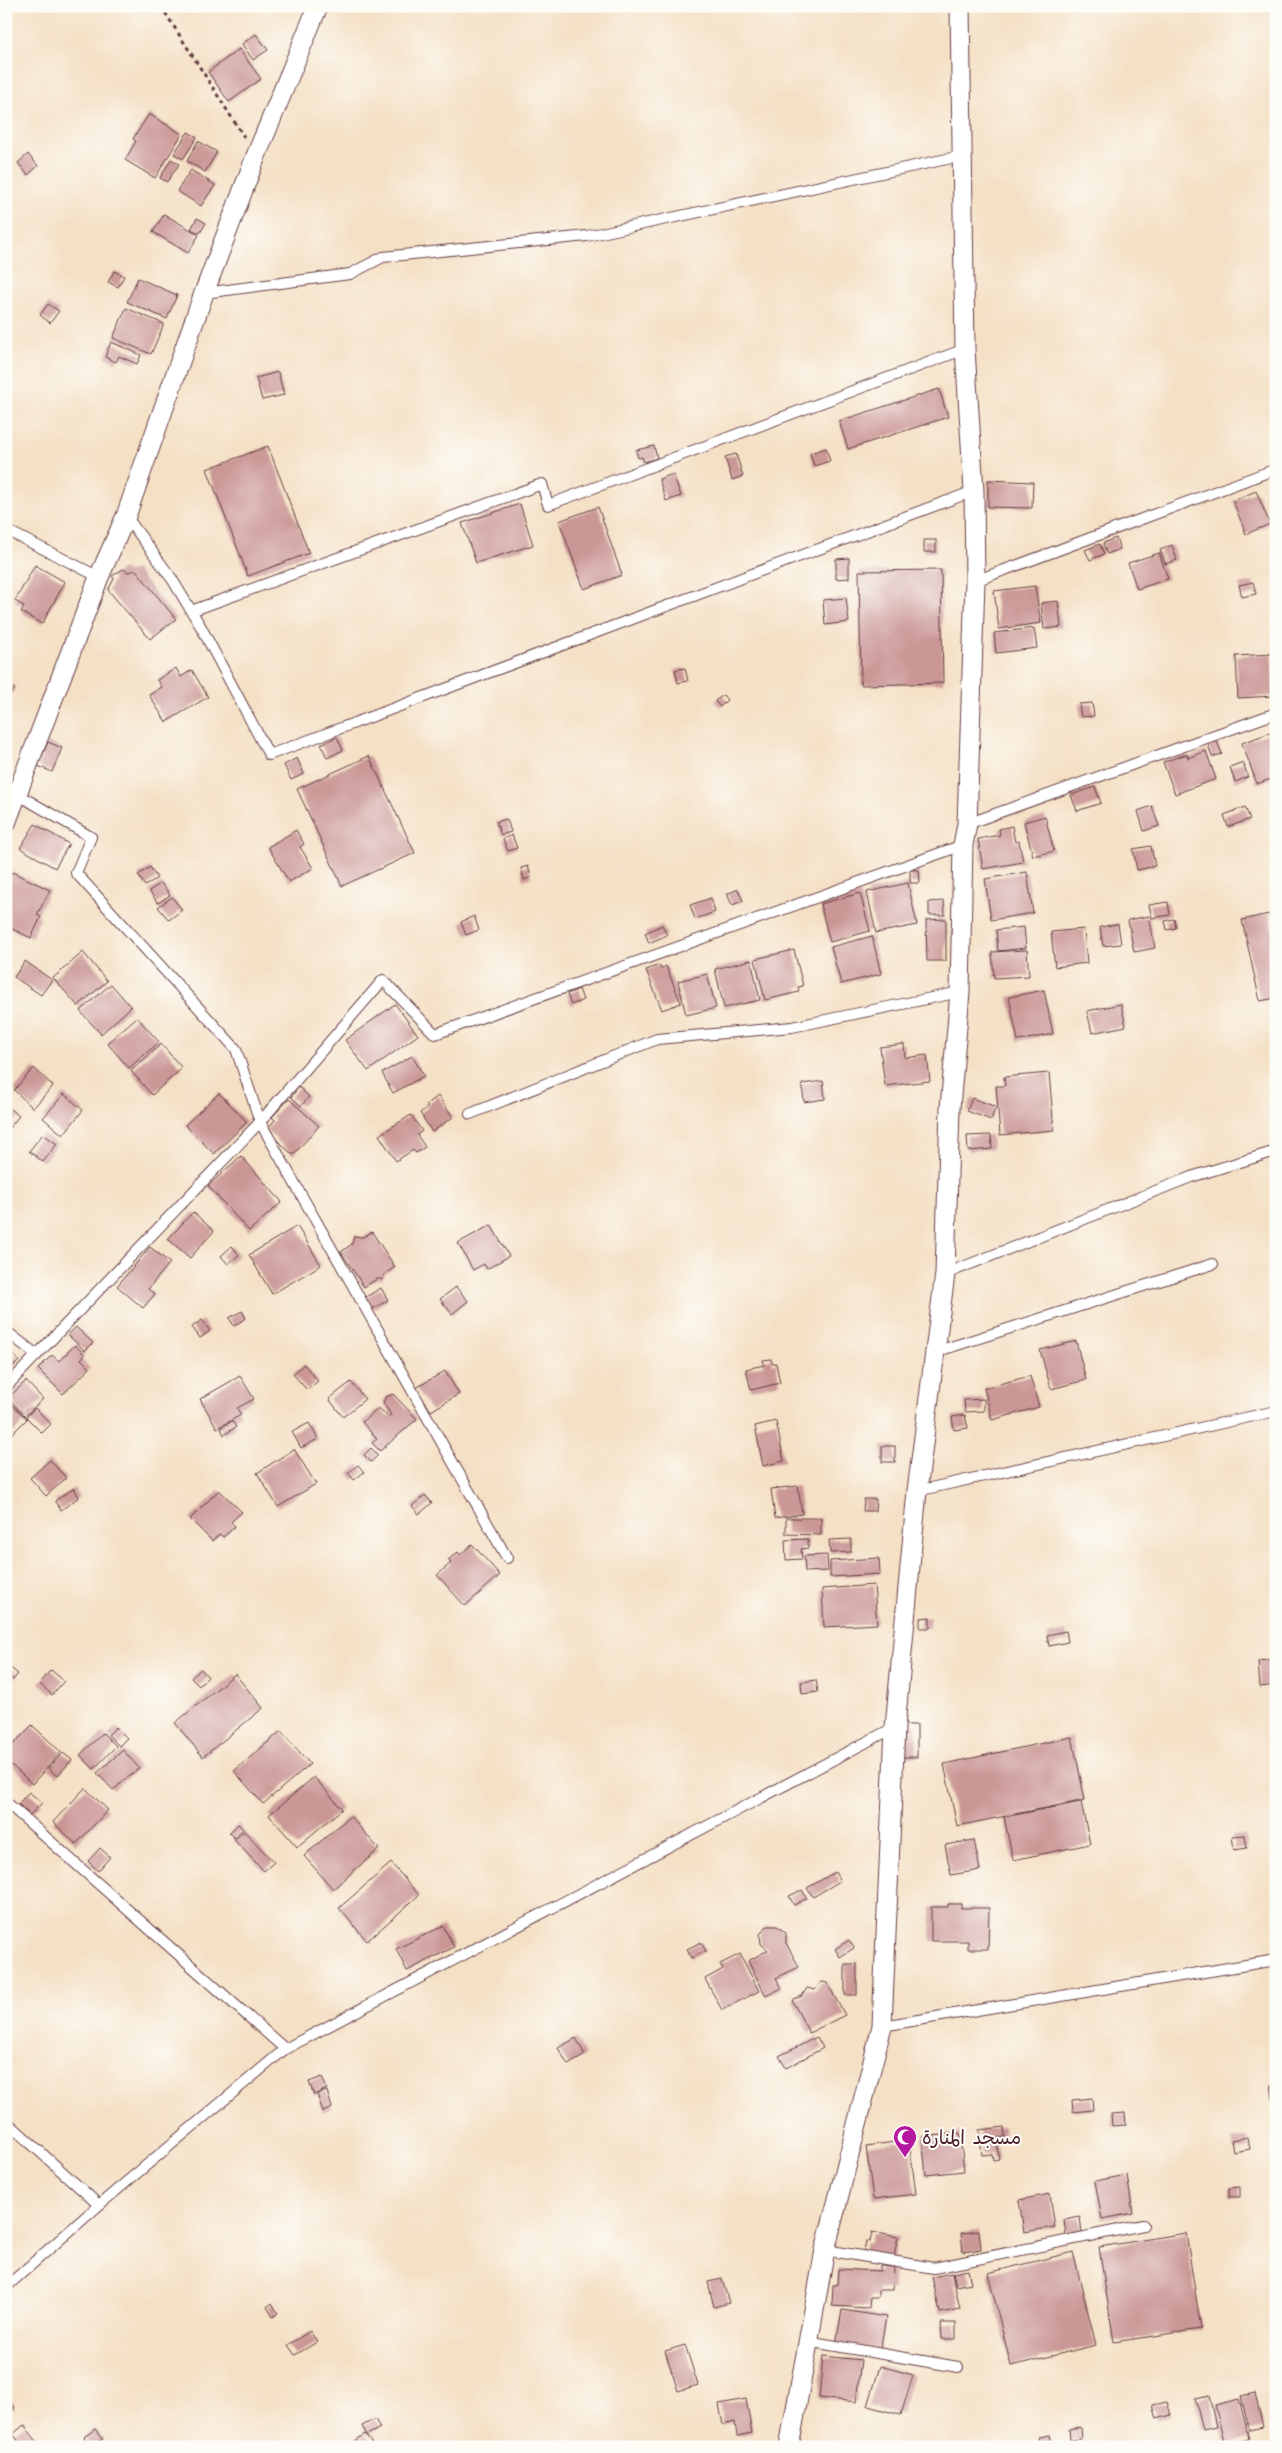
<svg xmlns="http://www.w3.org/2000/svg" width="1282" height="2453" font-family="'Architects Daughter','Playpen Sans Arabic',sans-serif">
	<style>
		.building { fill: #ca9796 }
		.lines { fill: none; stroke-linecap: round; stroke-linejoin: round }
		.lane-casing { stroke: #643c42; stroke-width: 12 }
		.street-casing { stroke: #643c42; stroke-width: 21 }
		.path { stroke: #643c42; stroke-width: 3; stroke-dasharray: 4 4; stroke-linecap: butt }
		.lane { stroke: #fff; stroke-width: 10 }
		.street { stroke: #fff; stroke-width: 19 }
		.labels { text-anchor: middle; stroke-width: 4; stroke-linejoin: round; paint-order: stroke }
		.poi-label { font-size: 19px; fill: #4a1f2b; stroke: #fdfcf7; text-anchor: start }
	</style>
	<rect width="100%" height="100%" fill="#fdfcf7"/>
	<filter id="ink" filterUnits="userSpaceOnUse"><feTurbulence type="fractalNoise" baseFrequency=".02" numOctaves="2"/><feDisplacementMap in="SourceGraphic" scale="10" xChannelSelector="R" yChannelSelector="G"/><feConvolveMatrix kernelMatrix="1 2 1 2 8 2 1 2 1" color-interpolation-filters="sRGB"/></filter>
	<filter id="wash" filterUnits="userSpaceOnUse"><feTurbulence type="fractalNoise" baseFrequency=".0096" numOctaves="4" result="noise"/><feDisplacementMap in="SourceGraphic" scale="20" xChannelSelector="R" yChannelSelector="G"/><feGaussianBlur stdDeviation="1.12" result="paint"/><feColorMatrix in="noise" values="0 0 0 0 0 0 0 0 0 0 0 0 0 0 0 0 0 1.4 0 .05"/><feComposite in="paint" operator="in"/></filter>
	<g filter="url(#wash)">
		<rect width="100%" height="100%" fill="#f4e0c5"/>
		<g id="blocks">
			<g class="building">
				<polygon points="256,34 268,50 253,60 242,44"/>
				<polygon points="239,49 261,79 229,102 208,72"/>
				<polygon points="149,114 182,134 155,178 125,160 136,141 133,139"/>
				<polygon points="188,132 197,137 183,159 174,154"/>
				<polygon points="198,141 217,152 205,172 187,161"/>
				<polygon points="28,154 38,166 28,175 18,163"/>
				<polygon points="171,159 179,164 167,182 160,178"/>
				<polygon points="191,170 215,185 201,206 177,191"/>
				<polygon points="164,214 199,235 188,253 153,232"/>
				<polygon points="197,218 206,223 200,233 191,229"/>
				<polygon points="114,271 124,276 118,287 108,282"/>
				<polygon points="138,278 177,295 167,319 127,302"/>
				<polygon points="48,304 59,311 50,323 40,315"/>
				<polygon points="126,308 164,324 151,354 113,338"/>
				<polygon points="111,342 141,355 137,364 119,356 116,362 105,357"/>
				<polygon points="278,372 284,395 262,400 256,378"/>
				<polygon points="939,389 948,417 848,449 839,421"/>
				<polygon points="268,446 309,553 248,576 207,469"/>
				<polygon points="654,446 657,458 644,462 642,457 638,458 636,450"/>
				<polygon points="826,448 830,461 814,466 810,453"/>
				<polygon points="736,454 743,476 732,480 725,457"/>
				<polygon points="673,474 681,496 666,501 659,479"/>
				<polygon points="988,480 1033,482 1032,508 988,507"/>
				<polygon points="1256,491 1270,524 1246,534 1233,501"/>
				<polygon points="520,504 533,545 476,563 462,523"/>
				<polygon points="598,507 622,575 584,589 559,521"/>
				<polygon points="1116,538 1120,549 1107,554 1103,543"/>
				<rect x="924" y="540" width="12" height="12"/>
				<polygon points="1100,544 1104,554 1090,560 1085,550"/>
				<polygon points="1172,545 1177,560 1165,564 1160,550"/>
				<polygon points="1159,553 1168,579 1137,589 1128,563"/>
				<polygon points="849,558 849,578 836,579 836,559"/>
				<polygon points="35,565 65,582 42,624 21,612 24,606 15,601"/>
				<polygon points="123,569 128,572 136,570 176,619 150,639 108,590 114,579 112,576"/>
				<polygon points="941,570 943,683 861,685 859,571"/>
				<polygon points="1253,582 1256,594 1242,597 1239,585"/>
				<polygon points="1035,586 1041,623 999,629 994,591"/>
				<polygon points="846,598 849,622 825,625 823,600"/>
				<polygon points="1058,601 1061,627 1044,629 1041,603"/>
				<polygon points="1034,628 1037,648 996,653 994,633"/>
				<polygon points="1272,654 1274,696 1238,698 1236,656"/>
				<polygon points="176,668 181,677 192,670 208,697 166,722 149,695 162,687 157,680"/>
				<polygon points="685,668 688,681 678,683 675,670"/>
				<polygon points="6,681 15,689 6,699"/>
				<polygon points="723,695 727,700 720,707 715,701"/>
				<polygon points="1092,703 1094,716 1081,717 1079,704"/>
				<polygon points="1275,731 1276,777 1257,784 1242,743"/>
				<polygon points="337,737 343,750 327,758 321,744"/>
				<polygon points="1217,741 1222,754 1212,757 1208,744"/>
				<polygon points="48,742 62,748 52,772 38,766"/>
				<polygon points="1206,751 1216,779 1175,794 1163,762 1187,754 1188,758"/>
				<polygon points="369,756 415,853 342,886 297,789"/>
				<polygon points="297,758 304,774 291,780 284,765"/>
				<polygon points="1243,762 1248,777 1235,782 1230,767"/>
				<polygon points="1095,787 1101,803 1077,811 1071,795"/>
				<polygon points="1152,806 1159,826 1144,831 1138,811"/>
				<polygon points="1245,807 1250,819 1228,827 1224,815"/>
				<polygon points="1045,816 1054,851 1033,856 1024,822"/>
				<polygon points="507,819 511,832 501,835 496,822"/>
				<polygon points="35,824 69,844 55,868 20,848"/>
				<polygon points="1012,826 1015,842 1019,841 1023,862 983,869 978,839 1000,835 999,829"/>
				<polygon points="296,830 304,844 300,847 313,868 289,882 268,847"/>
				<polygon points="512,835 517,848 508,851 503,839"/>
				<polygon points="1151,846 1155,866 1137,870 1133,849"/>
				<polygon points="528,866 531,877 524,880 521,868"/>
				<polygon points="150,867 157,878 145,886 138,875"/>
				<polygon points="910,870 919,870 920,883 910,883"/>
				<polygon points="12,872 50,890 37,915 41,917 31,938 6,926 6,884"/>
				<polygon points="1027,872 1033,913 991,920 985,879"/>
				<polygon points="161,883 170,895 158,903 149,891"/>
				<polygon points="908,883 917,925 876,933 867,892"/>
				<polygon points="738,889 743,901 732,905 727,894"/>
				<polygon points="860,893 870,931 830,942 820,904"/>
				<polygon points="172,897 182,910 169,920 158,907"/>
				<polygon points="711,898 715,912 695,919 690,905"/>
				<polygon points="944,901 945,915 929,915 929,902"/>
				<polygon points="1168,902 1170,915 1152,918 1149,905"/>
				<polygon points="1269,914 1276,946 1276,998 1260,1001 1242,920"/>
				<polygon points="474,916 479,930 466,935 461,922"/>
				<polygon points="1149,916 1155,948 1134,952 1128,920"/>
				<polygon points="946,919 946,961 927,961 926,920"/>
				<polygon points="1174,919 1176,928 1167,930 1165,921"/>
				<polygon points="1118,924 1121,944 1103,946 1100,927"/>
				<polygon points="662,925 667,935 649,943 645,933"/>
				<polygon points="1024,927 1026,948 998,951 996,930"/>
				<polygon points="1084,929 1087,963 1055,967 1051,932"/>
				<polygon points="872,936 881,974 841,984 831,947"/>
				<polygon points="794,950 803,986 798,987 799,992 765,1000 755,959"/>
				<polygon points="1027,950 1029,976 994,978 992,952"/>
				<polygon points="83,952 107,981 78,1006 53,978"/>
				<polygon points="751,960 760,1000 724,1008 715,969"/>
				<polygon points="25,961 52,980 41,995 14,977"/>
				<polygon points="659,965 661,969 666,966 681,1003 662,1010 646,970"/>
				<polygon points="707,974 716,1008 686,1015 678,981"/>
				<polygon points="111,984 131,1007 101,1034 80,1011"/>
				<polygon points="579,989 583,1000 571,1005 567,994"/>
				<polygon points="1044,990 1053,1034 1018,1041 1009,997"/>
				<polygon points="395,1004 418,1035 368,1071 345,1040"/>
				<polygon points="1121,1004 1126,1026 1092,1033 1087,1011"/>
				<polygon points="137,1017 159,1042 129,1068 107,1043"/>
				<polygon points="161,1044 182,1068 152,1095 131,1071"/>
				<polygon points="904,1044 905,1058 927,1055 930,1081 885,1086 880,1047"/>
				<polygon points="412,1056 424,1076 393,1093 382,1073"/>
				<polygon points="34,1068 53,1086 33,1108 14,1090"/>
				<polygon points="1049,1073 1054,1130 1000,1135 996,1086 1005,1086 1004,1077"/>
				<polygon points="823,1081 825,1099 804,1102 802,1084"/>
				<polygon points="299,1087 309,1097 301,1106 291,1097"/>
				<polygon points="219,1093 247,1122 214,1154 185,1125"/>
				<polygon points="64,1094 83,1110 63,1135 43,1118"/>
				<polygon points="438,1096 453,1117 432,1132 420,1113 428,1107 426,1105"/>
				<polygon points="972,1098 996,1107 991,1120 967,1111"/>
				<polygon points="289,1099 319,1126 293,1155 266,1130 275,1120 272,1117"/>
				<polygon points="6,1106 19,1116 6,1132"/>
				<polygon points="411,1115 422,1131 417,1135 425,1147 416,1153 413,1150 396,1161 379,1135"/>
				<polygon points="43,1134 57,1144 43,1162 29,1151"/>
				<polygon points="991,1135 992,1149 968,1151 967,1136"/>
				<polygon points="241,1156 282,1202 249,1231 208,1186"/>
				<polygon points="193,1212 214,1231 190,1258 168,1239"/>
				<polygon points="491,1225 509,1256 487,1269 484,1264 473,1270 458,1243"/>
				<polygon points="297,1226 321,1265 272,1294 249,1255"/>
				<polygon points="372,1232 395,1267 385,1274 383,1279 377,1279 364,1287 341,1252 352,1244 354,1236 363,1237"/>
				<polygon points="232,1246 239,1255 228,1264 221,1256"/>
				<polygon points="150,1247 170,1263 148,1289 155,1294 143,1308 117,1286"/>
				<polygon points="456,1287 468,1301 452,1314 440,1299"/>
				<polygon points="381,1288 388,1300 371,1310 364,1298"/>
				<polygon points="242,1311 246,1318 234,1326 229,1318"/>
				<polygon points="202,1320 210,1331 200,1338 192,1327"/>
				<polygon points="76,1327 93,1343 85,1351 68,1335"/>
				<polygon points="1076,1341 1086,1380 1051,1389 1040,1350"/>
				<polygon points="75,1345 85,1355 81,1359 90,1368 63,1394 38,1369 52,1355 59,1361"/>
				<polygon points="6,1348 19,1361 6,1373"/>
				<polygon points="771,1359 772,1364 776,1363 780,1383 751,1390 746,1369 764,1365 763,1360"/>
				<polygon points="304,1364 318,1381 307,1390 293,1374"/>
				<polygon points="445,1371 459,1394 431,1411 416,1388"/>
				<polygon points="240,1376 254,1399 237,1408 241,1415 217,1428 200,1399"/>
				<polygon points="1030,1376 1039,1407 992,1420 984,1388"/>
				<polygon points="26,1381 43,1399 25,1416 8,1398"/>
				<polygon points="351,1382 365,1399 343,1417 329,1399"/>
				<polygon points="393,1394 417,1419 380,1451 372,1443 377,1439 362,1422 379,1408 388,1417 391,1415 383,1402 386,1397"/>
				<polygon points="6,1399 27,1419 6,1440"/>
				<polygon points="984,1399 984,1411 965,1412 964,1400"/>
				<polygon points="35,1408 51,1424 42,1433 26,1417"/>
				<polygon points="965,1415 968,1428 954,1430 952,1417"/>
				<polygon points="232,1421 236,1427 224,1435 221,1428"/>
				<polygon points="776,1421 784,1461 763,1466 755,1426"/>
				<polygon points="309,1423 318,1439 301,1448 292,1432"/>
				<rect x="882" y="1446" width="13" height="16"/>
				<polygon points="371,1448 378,1455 371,1462 364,1455"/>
				<polygon points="294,1449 316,1484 278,1507 257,1473"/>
				<polygon points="50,1460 66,1478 46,1496 30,1478"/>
				<polygon points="358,1465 364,1472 354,1480 348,1473"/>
				<polygon points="798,1486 802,1514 775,1518 771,1489"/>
				<polygon points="74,1488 79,1497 61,1510 55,1501"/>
				<polygon points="219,1490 242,1512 231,1522 235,1526 223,1537 220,1534 212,1541 190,1519"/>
				<polygon points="425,1495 432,1503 419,1514 412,1506"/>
				<polygon points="864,1499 876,1499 875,1511 863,1511"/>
				<polygon points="786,1518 821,1518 821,1535 786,1534"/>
				<polygon points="808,1539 808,1548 801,1549 802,1559 786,1560 785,1540"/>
				<polygon points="851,1539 851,1552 830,1553 829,1540"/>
				<polygon points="472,1544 500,1575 465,1606 437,1575 451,1563 448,1560 458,1552 460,1555"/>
				<polygon points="827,1555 828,1571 805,1572 804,1556"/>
				<polygon points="879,1558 880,1574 830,1577 830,1561"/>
				<polygon points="874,1585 877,1624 824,1627 822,1589"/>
				<polygon points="930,1617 930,1628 920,1628 920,1618"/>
				<polygon points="1066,1631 1068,1642 1049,1646 1047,1635"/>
				<polygon points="1276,1659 1276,1685 1260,1687 1258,1661"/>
				<polygon points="6,1664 18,1674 13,1680 6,1675"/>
				<polygon points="201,1669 208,1677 199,1686 191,1678"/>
				<polygon points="51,1670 64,1681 52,1695 39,1683"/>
				<polygon points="235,1674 263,1708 203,1757 175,1723"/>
				<polygon points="816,1680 818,1692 802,1694 801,1682"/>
				<polygon points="32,1725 61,1752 32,1784 6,1760 6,1752"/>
				<rect x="901" y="1725" width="16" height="32"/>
				<polygon points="116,1727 127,1738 119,1746 108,1735"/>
				<polygon points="281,1731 310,1764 263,1804 234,1771"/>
				<polygon points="103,1733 116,1746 94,1769 80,1755"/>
				<polygon points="1072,1737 1085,1800 957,1826 944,1764"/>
				<polygon points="123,1750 139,1768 113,1790 97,1773"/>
				<polygon points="63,1753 72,1760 57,1776 48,1768"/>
				<polygon points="314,1777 342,1809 297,1847 269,1815"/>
				<polygon points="85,1788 108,1810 76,1844 53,1822"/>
				<polygon points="29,1792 42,1803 30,1815 18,1804"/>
				<polygon points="1081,1802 1090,1844 1013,1860 1004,1817"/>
				<polygon points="350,1816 379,1849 333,1889 304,1856"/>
				<polygon points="238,1824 243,1829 234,1838 229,1833"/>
				<polygon points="244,1831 274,1862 264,1871 234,1840"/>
				<polygon points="1245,1835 1247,1848 1234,1850 1232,1836"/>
				<polygon points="974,1840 980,1870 951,1875 945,1845"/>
				<polygon points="100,1848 110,1857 98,1871 88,1861"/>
				<polygon points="391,1863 419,1895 367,1941 339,1908"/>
				<polygon points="835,1872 840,1881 813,1897 807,1888"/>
				<polygon points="802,1890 807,1898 794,1905 789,1896"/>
				<polygon points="948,1904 961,1904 961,1908 989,1908 988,1949 968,1949 968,1941 931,1941 931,1907 948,1907"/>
				<polygon points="443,1926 454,1947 407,1971 396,1949"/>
				<polygon points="767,1926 777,1926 786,1933 786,1943 799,1967 776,1978 782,1988 766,1996 748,1961 768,1950 761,1944 760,1934"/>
				<polygon points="849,1940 854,1948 840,1957 835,1949"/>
				<polygon points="701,1942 706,1951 691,1958 687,1949"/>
				<polygon points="740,1954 759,1991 722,2010 705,1979 723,1969 720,1964"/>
				<rect x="845" y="1964" width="12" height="31"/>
				<polygon points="823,1982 827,1983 845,2015 809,2033 793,2002 794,1999 802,1996 807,1988 815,1990 820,1983"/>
				<polygon points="817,2037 823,2048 786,2068 779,2056"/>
				<polygon points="576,2038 585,2055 568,2065 558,2048"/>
				<polygon points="322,2077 327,2089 314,2095 309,2082"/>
				<polygon points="1276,2084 1276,2112 1275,2112 1271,2085"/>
				<polygon points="327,2091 332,2108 323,2112 317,2094"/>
				<polygon points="1092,2098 1093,2110 1073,2112 1072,2100"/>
				<polygon points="1125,2113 1126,2125 1112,2126 1111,2114"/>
				<polygon points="1004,2127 1005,2137 996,2138 999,2159 993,2160 992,2154 982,2155 979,2130"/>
				<polygon points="960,2133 964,2171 926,2175 922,2137"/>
				<polygon points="1248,2137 1250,2149 1234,2152 1232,2140"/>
				<polygon points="909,2140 916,2194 873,2199 866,2146"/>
				<polygon points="1127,2175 1133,2213 1102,2219 1095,2181"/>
				<polygon points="1240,2187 1240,2197 1229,2197 1229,2188"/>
				<polygon points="1050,2194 1055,2227 1024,2232 1019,2200"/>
				<polygon points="1080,2217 1082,2233 1066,2235 1064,2220"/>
				<polygon points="979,2231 981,2249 963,2252 961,2233"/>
				<polygon points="872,2232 898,2237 893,2261 863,2255 866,2241 870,2242"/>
				<polygon points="1186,2233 1201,2329 1114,2342 1099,2247"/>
				<polygon points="1073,2252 1096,2345 1011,2366 988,2273"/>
				<polygon points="880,2266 894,2267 893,2290 878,2290 878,2297 870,2297 869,2308 832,2306 833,2285 837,2285 838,2269 880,2271"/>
				<polygon points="968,2270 971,2283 956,2286 953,2273"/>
				<polygon points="952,2273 960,2309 940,2313 932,2277"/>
				<polygon points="722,2279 729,2303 714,2307 708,2282"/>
				<polygon points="272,2303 278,2313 273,2317 267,2307"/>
				<polygon points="842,2310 886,2317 880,2351 836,2344"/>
				<polygon points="941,2323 956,2323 956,2339 942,2339"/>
				<polygon points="310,2331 317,2342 295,2355 288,2345"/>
				<polygon points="685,2345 698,2385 678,2391 665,2351"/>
				<polygon points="823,2356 861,2360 856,2402 819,2398"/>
				<polygon points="880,2366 913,2375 901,2415 868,2406"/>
				<polygon points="1255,2393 1263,2427 1249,2430 1241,2396"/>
				<polygon points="1209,2396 1216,2426 1203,2429 1195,2399"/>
				<polygon points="746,2399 752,2433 737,2436 735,2422 723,2425 719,2404"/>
				<polygon points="1239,2399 1249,2439 1225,2445 1215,2405"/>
				<polygon points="9,2400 15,2408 6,2414 6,2402"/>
				<polygon points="1167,2402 1171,2415 1157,2419 1153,2405"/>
				<polygon points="375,2419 380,2428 367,2435 362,2426"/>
				<polygon points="24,2425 39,2444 35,2447 23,2447 13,2434"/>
				<polygon points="1080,2427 1081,2439 1070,2440 1069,2429"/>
				<polygon points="95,2429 103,2439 92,2447 84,2437"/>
				<polygon points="365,2434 374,2447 346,2447"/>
				<polygon points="1050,2435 1052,2444 1041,2446 1039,2437"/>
			</g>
		</g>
	</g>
	<g filter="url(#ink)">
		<use href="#blocks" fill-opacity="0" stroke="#643c42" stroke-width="1"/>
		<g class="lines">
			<g class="lane-casing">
				<g id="lane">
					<polyline points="204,293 350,274 383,257 587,236 961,156"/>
					<polyline points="126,516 172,579 201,627 269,755 974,491"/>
					<polyline points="6,530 99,577"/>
					<polyline points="975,581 1276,469"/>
					<polyline points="191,611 542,484 548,505 965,349"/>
					<polyline points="17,794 91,837 76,873 236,1049 260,1122 507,1558"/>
					<polyline points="967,824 1276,713"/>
					<polyline points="470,1114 657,1039 792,1027 960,992"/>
					<polyline points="945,1274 1191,1177 1276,1151"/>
					<polyline points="6,1331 37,1355"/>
					<polyline points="935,1352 1213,1264"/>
					<polyline points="6,1387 260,1122 383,980 435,1034 963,845"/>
					<polyline points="917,1491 1276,1411"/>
					<polyline points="6,1802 285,2049"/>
					<polyline points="882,2026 1276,1960"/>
					<polyline points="6,2121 99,2205"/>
					<polyline points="825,2250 934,2268 1143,2225"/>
					<polyline points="6,2287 99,2205 285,2049 895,1727"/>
					<polyline points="807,2341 958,2367"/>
				</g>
			</g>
			<g class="street-casing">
				<g id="street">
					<polyline points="6,823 99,577 126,516 204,293 256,156 318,6"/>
					<polyline points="789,2447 825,2250 882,2026 895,1727 917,1491 945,1274 950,1108 960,992 963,845 967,824 975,581 974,491 965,349 960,6"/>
				</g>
			</g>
			<polyline class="path" points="161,6 244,137"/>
			<use href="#lane" class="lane"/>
			<use href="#street" class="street"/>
		</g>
	</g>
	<defs>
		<g id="mosque-pin" transform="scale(1.25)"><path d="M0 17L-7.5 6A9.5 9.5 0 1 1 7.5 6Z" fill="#b5179e" stroke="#fdfcf7"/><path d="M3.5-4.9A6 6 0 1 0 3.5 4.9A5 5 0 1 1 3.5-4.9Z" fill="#fff"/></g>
	</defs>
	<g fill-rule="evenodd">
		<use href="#mosque-pin" x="905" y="2137"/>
	</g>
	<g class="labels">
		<g class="poi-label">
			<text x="922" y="2144">مسجد المنارة</text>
		</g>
	</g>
	<rect width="1282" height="2453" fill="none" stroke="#fdfcf7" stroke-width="25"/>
</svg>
